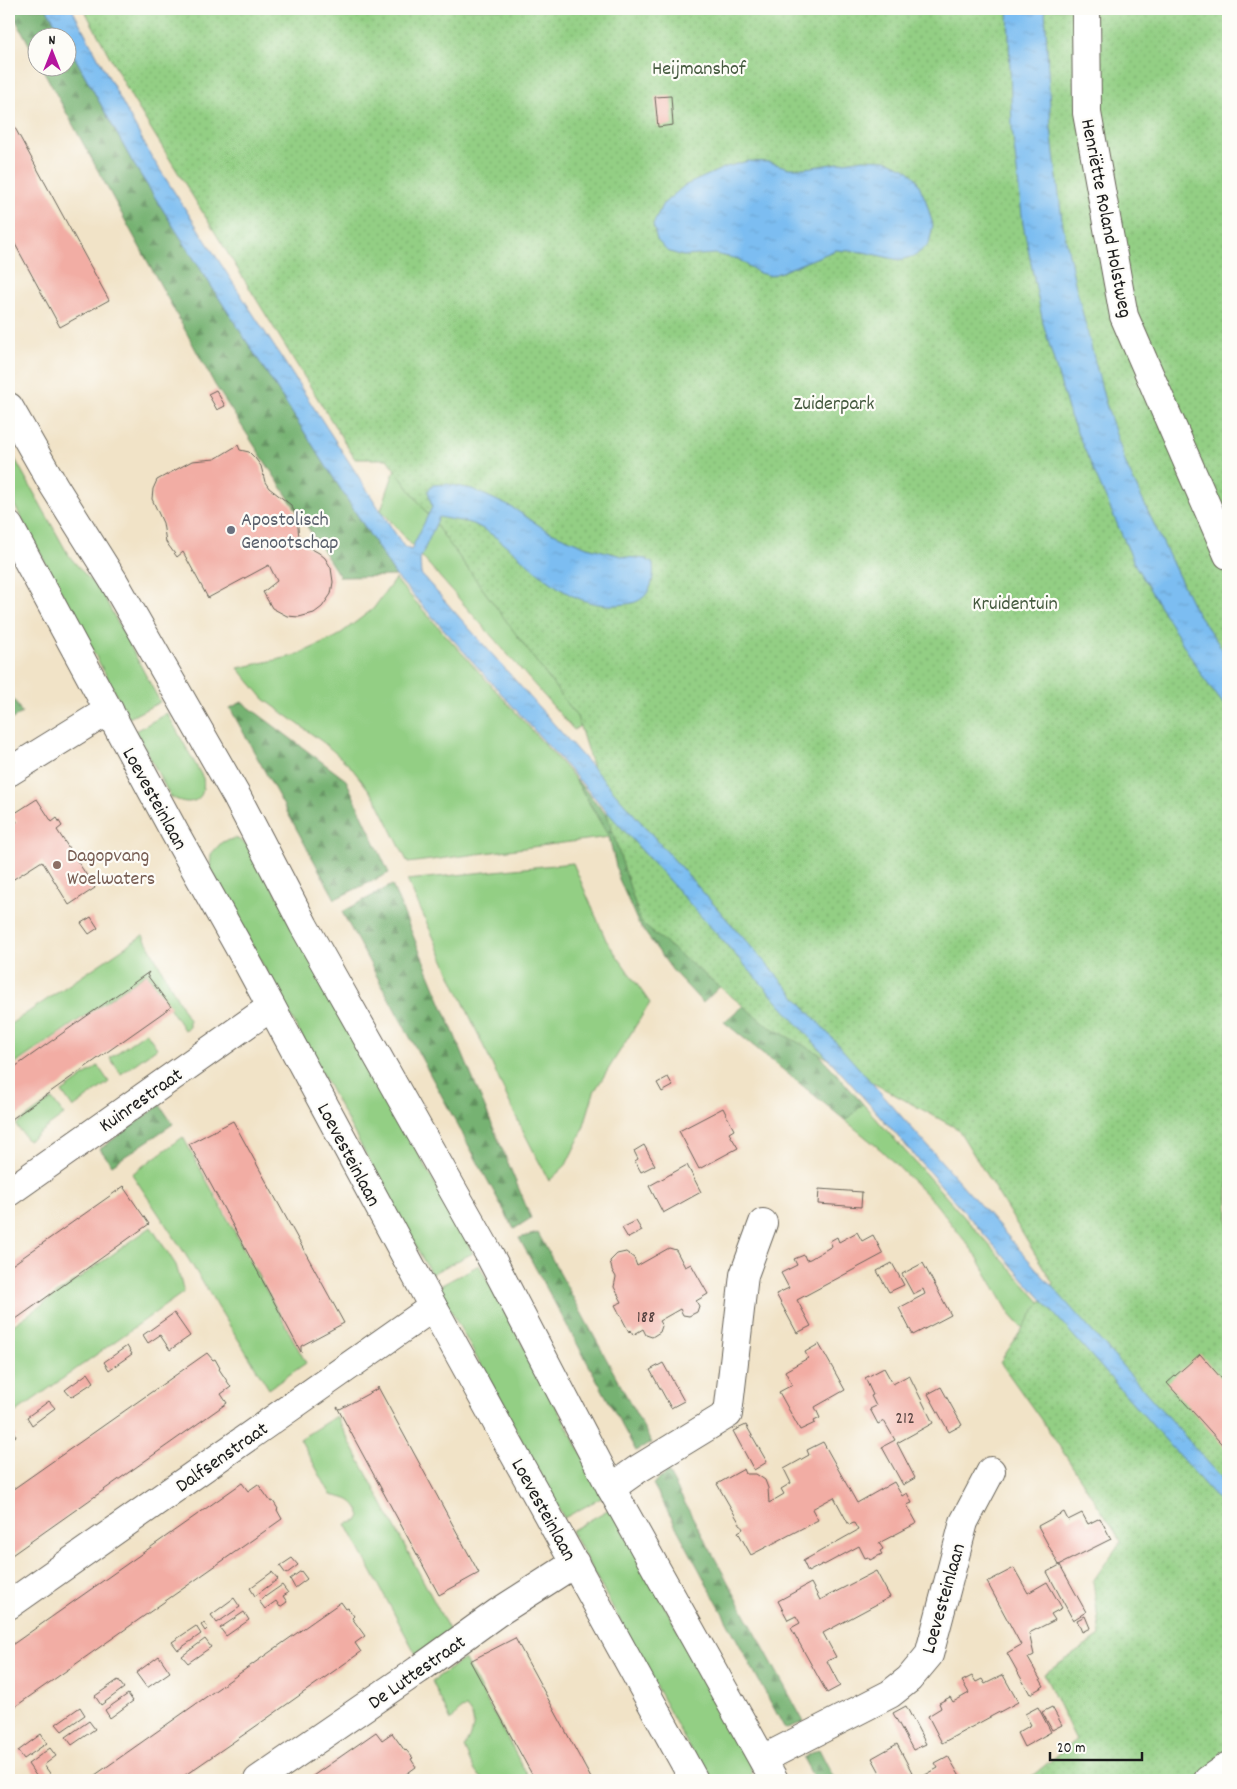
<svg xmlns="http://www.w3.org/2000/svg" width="1237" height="1789" font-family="Dekko,sans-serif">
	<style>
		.green { fill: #93cf84; stroke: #587650 }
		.forest { fill: url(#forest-firs); stroke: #496747 }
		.park { fill: url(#park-dots); stroke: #587650 }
		.water { fill: url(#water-ripples); stroke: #4c6c86 }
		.building { fill: #f2ada4 }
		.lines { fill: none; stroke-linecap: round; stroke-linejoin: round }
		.minor-casing { stroke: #676258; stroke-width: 30 }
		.major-casing { stroke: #676258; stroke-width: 30 }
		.minor { stroke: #fff; stroke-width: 28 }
		.major { stroke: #fff; stroke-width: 28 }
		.worship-dot { fill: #6b7280; stroke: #fdfcf7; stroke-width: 2 }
		.education-dot { fill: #8d6e63; stroke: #fdfcf7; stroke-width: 2 }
		.labels { text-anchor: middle; stroke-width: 4.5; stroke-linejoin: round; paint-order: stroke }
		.number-label { font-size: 18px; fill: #52403e }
		.park-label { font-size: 20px; fill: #465b40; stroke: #fdfcf7 }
		.street-label { font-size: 20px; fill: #1c1c1c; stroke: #fdfcf7 }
		.worship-label { font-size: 20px; fill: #5b616d; stroke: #fdfcf7; text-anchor: start }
		.education-label { font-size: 20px; fill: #785e54; stroke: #fdfcf7; text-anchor: start }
	</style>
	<defs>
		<pattern id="forest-firs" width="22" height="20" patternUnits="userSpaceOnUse" patternTransform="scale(1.25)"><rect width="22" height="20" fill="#76b272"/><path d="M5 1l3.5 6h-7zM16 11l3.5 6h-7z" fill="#60905d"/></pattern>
		<pattern id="park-dots" width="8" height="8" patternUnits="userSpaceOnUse" patternTransform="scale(1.25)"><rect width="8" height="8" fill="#93cf84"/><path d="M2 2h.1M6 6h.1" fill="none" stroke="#7eb171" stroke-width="1.8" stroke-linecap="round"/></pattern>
		<pattern id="water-ripples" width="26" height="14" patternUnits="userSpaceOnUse" patternTransform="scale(1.25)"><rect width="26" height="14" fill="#7cbdf1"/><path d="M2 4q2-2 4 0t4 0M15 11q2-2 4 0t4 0" fill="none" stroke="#6ba2ce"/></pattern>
	</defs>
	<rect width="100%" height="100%" fill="#fdfcf7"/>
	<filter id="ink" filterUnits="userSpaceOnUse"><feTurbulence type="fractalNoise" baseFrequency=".02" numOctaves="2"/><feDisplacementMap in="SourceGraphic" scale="10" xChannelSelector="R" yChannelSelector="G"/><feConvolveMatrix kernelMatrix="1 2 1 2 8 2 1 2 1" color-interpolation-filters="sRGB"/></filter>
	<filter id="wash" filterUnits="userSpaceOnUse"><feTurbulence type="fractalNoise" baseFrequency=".0096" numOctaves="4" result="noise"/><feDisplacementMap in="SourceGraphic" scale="20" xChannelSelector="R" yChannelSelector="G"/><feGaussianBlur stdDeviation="1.12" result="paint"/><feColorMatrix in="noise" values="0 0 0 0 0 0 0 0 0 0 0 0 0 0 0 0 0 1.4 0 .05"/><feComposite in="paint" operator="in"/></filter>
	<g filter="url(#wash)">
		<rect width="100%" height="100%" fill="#f1e3c7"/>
		<g class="green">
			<polygon points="9,448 69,556 103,595 160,702 129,718 9,495"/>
			<polygon points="399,457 600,712 574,730 381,510"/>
			<polygon points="395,579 574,777 609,837 408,863 376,799 350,766 324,743 264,699 238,668 294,656 336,637 373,609"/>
			<path d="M 167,713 L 203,778 C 207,802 189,808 170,796 L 136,731 Z"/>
			<polygon points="236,838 251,847 473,1253 431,1274 210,868 211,854 222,842"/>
			<polygon points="573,863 606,940 650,1003 594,1092 582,1132 566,1165 549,1181 519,1123 407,880"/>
			<polygon points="143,935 189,1020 189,1027 184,1030 147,973 9,1068 9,1025"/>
			<polygon points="146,1032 157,1048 121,1074 110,1058"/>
			<polygon points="98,1066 109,1082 73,1108 62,1092"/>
			<polygon points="52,1099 64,1115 28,1141 16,1125"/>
			<polygon points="863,1104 1101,1370 1029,1335 1010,1314 976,1255 935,1203 881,1150 846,1121"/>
			<polygon points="183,1137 306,1363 269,1389 182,1249 132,1174"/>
			<polygon points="151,1227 176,1265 184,1292 9,1417 9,1328"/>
			<polygon points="479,1265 605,1496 564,1518 438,1287"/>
			<path d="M 336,1416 L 453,1637 L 418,1658 L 346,1524 L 358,1521 L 361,1516 C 354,1499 348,1499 331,1495 L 300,1439 Z"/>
			<polygon points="611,1508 751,1764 752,1780 707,1780 571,1531"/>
			<path d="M 464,1659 L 530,1780 L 488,1780 C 474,1778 470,1760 464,1748 C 471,1732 480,1723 466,1708 L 461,1709 L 451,1721 L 432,1681 Z"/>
		</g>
		<g class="forest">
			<polygon points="10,9 47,9 63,37 38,38 37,59"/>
			<polygon points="68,45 133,163 396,576 340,577 215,385 42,68 68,68"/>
			<polygon points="11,695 22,713 9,721 9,696"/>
			<polygon points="242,702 346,780 389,873 335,899 230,708"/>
			<polygon points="574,777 739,968 703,1003 673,971 638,923 619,879 609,837"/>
			<polygon points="392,885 531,1218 514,1229 342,912"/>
			<polygon points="762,989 863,1104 846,1121 724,1022"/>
			<polygon points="160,1105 173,1124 112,1165 100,1149"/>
			<polygon points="538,1233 652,1443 636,1451 519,1238"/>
			<polygon points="668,1472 804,1722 785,1729 653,1484"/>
			<polygon points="819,1749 835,1780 815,1780 803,1758"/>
		</g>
		<polygon class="park" points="84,9 1228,9 1228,1780 1027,1780 1076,1740 1044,1674 1100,1636 1093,1581 1121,1541 1054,1438 1000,1362 1053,1283 958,1129 768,1026 641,923 577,717 387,459 355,459 132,98"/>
		<g class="water">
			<path d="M 47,9 L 72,9 L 151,156 L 404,547 L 411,550 L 432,507 L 428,491 L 433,485 L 447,484 L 472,489 L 513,508 L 546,530 L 587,547 L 626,557 L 646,559 L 653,564 C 655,580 650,599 632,603 C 565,617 533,559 483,529 C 469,520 454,521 439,517 L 420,559 L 421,574 L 1228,1485 L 1228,1511 L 879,1115 L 396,576 L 133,163 L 68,45 L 68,38 L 63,37 Z"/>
			<polygon points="1008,9 1045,9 1051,128 1062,220 1075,283 1105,401 1127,467 1180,579 1195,610 1228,657 1228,710 1204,679 1135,565 1070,416 1043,323 1023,224 1012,128"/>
			<polygon points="863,159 886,160 905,168 916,178 926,201 933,225 929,244 915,256 899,260 863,252 836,250 771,276 759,273 738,259 715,254 683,256 667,251 657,240 653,225 662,205 684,186 726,167 748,161 769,162 789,168 806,168"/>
		</g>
		<g id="blocks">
			<g class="building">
				<polygon points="671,96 673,125 658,127 655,97"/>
				<polygon points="9,117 109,300 60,327 9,233"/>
				<polygon points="216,390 225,406 217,410 208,394"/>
				<polygon points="238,445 240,450 249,452 255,458 261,466 265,482 269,488 291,505 297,517 299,538 303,544 319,553 325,558 331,568 333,582 331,594 322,607 314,613 299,617 287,616 272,608 263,592 277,581 269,565 208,598 183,552 177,557 166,542 163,523 152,499 153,489 157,480 192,461 215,459"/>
				<polygon points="37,799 52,822 57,818 62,826 57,830 95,888 69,905 42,861 9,882 9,827 17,822 12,815"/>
				<polygon points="91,917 98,928 89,934 81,923"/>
				<polygon points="149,972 147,975 171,1007 9,1121 9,1071"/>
				<polygon points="668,1077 673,1086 662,1092 657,1083"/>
				<polygon points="723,1108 734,1130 729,1133 738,1148 699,1169 679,1131"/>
				<polygon points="233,1121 344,1323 301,1346 301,1352 189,1144"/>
				<polygon points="644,1145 655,1165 641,1172 635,1161 638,1159 634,1151"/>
				<polygon points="687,1165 701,1192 663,1213 649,1186"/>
				<polygon points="124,1186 125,1187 124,1188 149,1224 9,1324 9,1267"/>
				<polygon points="819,1189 862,1192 861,1207 818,1204"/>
				<polygon points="636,1221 642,1231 628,1238 622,1228"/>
				<polygon points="857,1232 862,1241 873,1235 883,1254 797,1300 811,1326 797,1333 776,1294 789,1288 781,1273 797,1265 794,1259 804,1255 806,1260 810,1259 832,1246 830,1241 837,1237 839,1242"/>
				<polygon points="669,1248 676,1250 685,1267 691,1264 708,1294 696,1301 699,1306 697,1312 689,1316 683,1315 680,1309 659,1321 662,1326 660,1332 652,1337 646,1335 643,1329 633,1335 631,1330 629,1332 615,1305 622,1302 614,1287 616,1277 612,1270 610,1261 617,1254 626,1252 634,1258 637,1266"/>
				<polygon points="892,1263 904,1285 889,1292 877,1271"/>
				<polygon points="923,1263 951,1315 913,1335 899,1308 925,1294 923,1289 913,1294 902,1274"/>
				<polygon points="174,1313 190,1336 170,1350 160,1335 148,1343 143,1335"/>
				<polygon points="819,1344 845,1390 815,1407 820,1418 814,1421 815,1423 800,1430 779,1392 792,1385 785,1371 808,1358 805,1352"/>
				<polygon points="127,1346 132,1354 109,1370 104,1362"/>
				<polygon points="207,1353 213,1360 215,1359 220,1368 219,1369 231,1387 221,1394 227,1403 9,1557 9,1492"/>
				<polygon points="1200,1354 1228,1386 1228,1451 1167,1383"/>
				<polygon points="663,1363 684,1401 671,1408 650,1370"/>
				<polygon points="884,1368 893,1384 909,1375 933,1423 897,1443 915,1478 903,1485 882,1447 895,1440 884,1421 878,1424 870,1409 876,1406 871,1396 873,1395 865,1378"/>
				<polygon points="88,1373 94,1382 71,1397 65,1390"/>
				<polygon points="378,1387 479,1573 439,1595 337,1407 340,1409 377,1389"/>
				<polygon points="941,1387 962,1425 949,1432 928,1394"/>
				<polygon points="49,1401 55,1408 32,1425 27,1417"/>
				<polygon points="746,1425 767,1462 754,1470 733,1431"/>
				<polygon points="11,1428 16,1436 9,1441 9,1430"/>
				<polygon points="823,1442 857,1503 894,1482 902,1496 907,1493 912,1503 907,1505 917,1523 879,1543 883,1549 880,1551 882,1554 870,1560 868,1557 865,1558 859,1546 824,1565 823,1564 808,1572 803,1561 858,1530 854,1523 849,1525 834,1497 812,1509 818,1520 751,1555 738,1532 743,1529 717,1484 744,1469 746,1474 756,1474 765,1480 768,1488 769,1503 784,1494 781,1489 791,1483 784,1469 809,1455 807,1450"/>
				<polygon points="242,1483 248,1491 258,1484 271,1502 273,1501 278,1509 277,1510 282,1519 9,1711 9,1647"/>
				<polygon points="1064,1512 1068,1520 1082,1513 1088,1524 1100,1518 1111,1539 1059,1565 1038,1526"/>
				<polygon points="292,1558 298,1565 286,1574 280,1566"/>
				<polygon points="1060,1565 1086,1612 1073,1620 1047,1572"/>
				<polygon points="1014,1568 1028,1593 1047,1582 1062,1608 1051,1614 1055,1620 1029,1633 1034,1655 1028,1658 1044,1686 1030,1694 1007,1653 1021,1645 987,1582"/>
				<polygon points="301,1571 307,1579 295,1588 290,1579"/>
				<polygon points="876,1571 890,1597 823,1633 836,1657 827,1661 840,1686 827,1693 791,1628 800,1623 796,1616 788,1620 778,1601 811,1583 820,1600"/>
				<polygon points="272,1572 278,1579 255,1596 250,1588"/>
				<polygon points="282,1585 288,1593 283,1596 287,1602 280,1607 276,1601 265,1609 259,1601"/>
				<polygon points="234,1598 240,1607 217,1623 211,1615"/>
				<polygon points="341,1602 346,1609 348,1608 354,1616 352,1618 365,1636 355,1643 361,1652 252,1729 178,1780 88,1780"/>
				<polygon points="244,1612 249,1620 226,1636 220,1628"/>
				<polygon points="1085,1616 1090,1628 1082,1632 1077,1620"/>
				<polygon points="204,1623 208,1628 205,1631 201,1625"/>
				<polygon points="196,1626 201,1634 178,1650 172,1642"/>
				<polygon points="515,1638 552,1706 592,1780 535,1780 470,1661"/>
				<polygon points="205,1639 211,1647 188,1663 182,1656"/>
				<polygon points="159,1656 170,1672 147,1688 136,1673"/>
				<polygon points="1003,1675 1018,1702 942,1743 928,1716 941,1708 939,1703 950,1697 953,1702 969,1693 962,1681 972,1676 976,1682 982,1679 985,1684"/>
				<polygon points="118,1680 124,1688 101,1705 95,1696"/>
				<polygon points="128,1694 133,1701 110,1718 105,1710"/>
				<polygon points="906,1706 926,1744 913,1750 893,1713"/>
				<polygon points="80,1707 85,1715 62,1731 56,1724"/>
				<polygon points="1038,1707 1051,1732 1024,1747 1017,1733 1031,1725 1025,1714"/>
				<polygon points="1052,1707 1062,1725 1052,1730 1042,1712"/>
				<polygon points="89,1721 95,1729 72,1745 66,1737"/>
				<polygon points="376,1732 382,1740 392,1733 405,1751 406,1750 413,1758 411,1759 416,1767 398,1780 307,1780"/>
				<polygon points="41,1734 47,1743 24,1759 18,1751"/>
				<polygon points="897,1744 916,1780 938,1768 935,1763 948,1756 962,1780 884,1780 872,1758"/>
				<polygon points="50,1748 56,1756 44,1765 54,1779 52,1780 39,1780 28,1764"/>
			</g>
		</g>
	</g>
	<g filter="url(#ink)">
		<use href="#blocks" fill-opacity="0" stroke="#676258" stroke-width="1"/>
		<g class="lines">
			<g class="minor-casing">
				<g id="minor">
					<polyline points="1086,9 1087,113 1124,316 1228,555"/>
					<polyline points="9,772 109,710"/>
					<polyline points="9,1192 271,1007"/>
					<polyline points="611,1488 638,1469 728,1414 744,1275 763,1223"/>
					<polyline points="9,1605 433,1307"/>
					<polyline points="763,1759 890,1694 909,1679 929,1655 964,1522 991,1471"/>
					<polyline points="258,1780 418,1670 497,1613 575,1563"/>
					<polyline points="1208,1780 1228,1766"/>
				</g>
			</g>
			<g class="major-casing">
				<g id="major">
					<polyline points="9,407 54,486 113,580 237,797 304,926 489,1254 611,1488 774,1780"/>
					<polyline points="9,526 175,833 245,958 433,1307 694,1780"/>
				</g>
			</g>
			<use href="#minor" class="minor"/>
			<use href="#major" class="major"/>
		</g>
	</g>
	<circle class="worship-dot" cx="231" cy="530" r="5"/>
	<circle class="education-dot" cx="57" cy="865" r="5"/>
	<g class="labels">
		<g class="number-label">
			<text x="646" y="1322">188</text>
			<text x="905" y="1423">212</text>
		</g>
		<g class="park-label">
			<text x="699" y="74">Heijmanshof</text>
			<text x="834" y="409">Zuiderpark</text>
			<text x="1015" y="609">Kruidentuin</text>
		</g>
		<g class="street-label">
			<text transform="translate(1108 218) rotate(79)" y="7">Henriëtte Roland Holstweg</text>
			<text transform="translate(156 798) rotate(61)" y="7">Loevesteinlaan</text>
			<text transform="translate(140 1099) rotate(-35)" y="7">Kuinrestraat</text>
			<text transform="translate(350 1154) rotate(62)" y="7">Loevesteinlaan</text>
			<text transform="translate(221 1456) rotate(-35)" y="7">Dalfsenstraat</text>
			<text transform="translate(545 1509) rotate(61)" y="7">Loevesteinlaan</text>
			<text transform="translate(942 1598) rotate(-74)" y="7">Loevesteinlaan</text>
			<text transform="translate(416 1671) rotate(-35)" y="7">De Luttestraat</text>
		</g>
		<g class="worship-label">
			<text x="241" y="525">Apostolisch<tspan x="241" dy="23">Genootschap</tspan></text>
		</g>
		<g class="education-label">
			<text x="67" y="861">Dagopvang<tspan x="67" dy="23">Woelwaters</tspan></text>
		</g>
	</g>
	<rect width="1237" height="1789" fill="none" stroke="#fdfcf7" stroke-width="30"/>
	<g transform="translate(52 52)"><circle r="24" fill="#fdfcf7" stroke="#a3a29f"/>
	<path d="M0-4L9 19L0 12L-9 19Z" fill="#b5179e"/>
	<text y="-8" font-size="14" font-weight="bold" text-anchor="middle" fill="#1c1c1c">N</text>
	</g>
	<path d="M1050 1752v8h92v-8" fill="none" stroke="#1c1c1c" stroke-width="2.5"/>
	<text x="1057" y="1752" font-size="15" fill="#1c1c1c" stroke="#fdfcf7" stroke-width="4" paint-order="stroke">20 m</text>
</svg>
